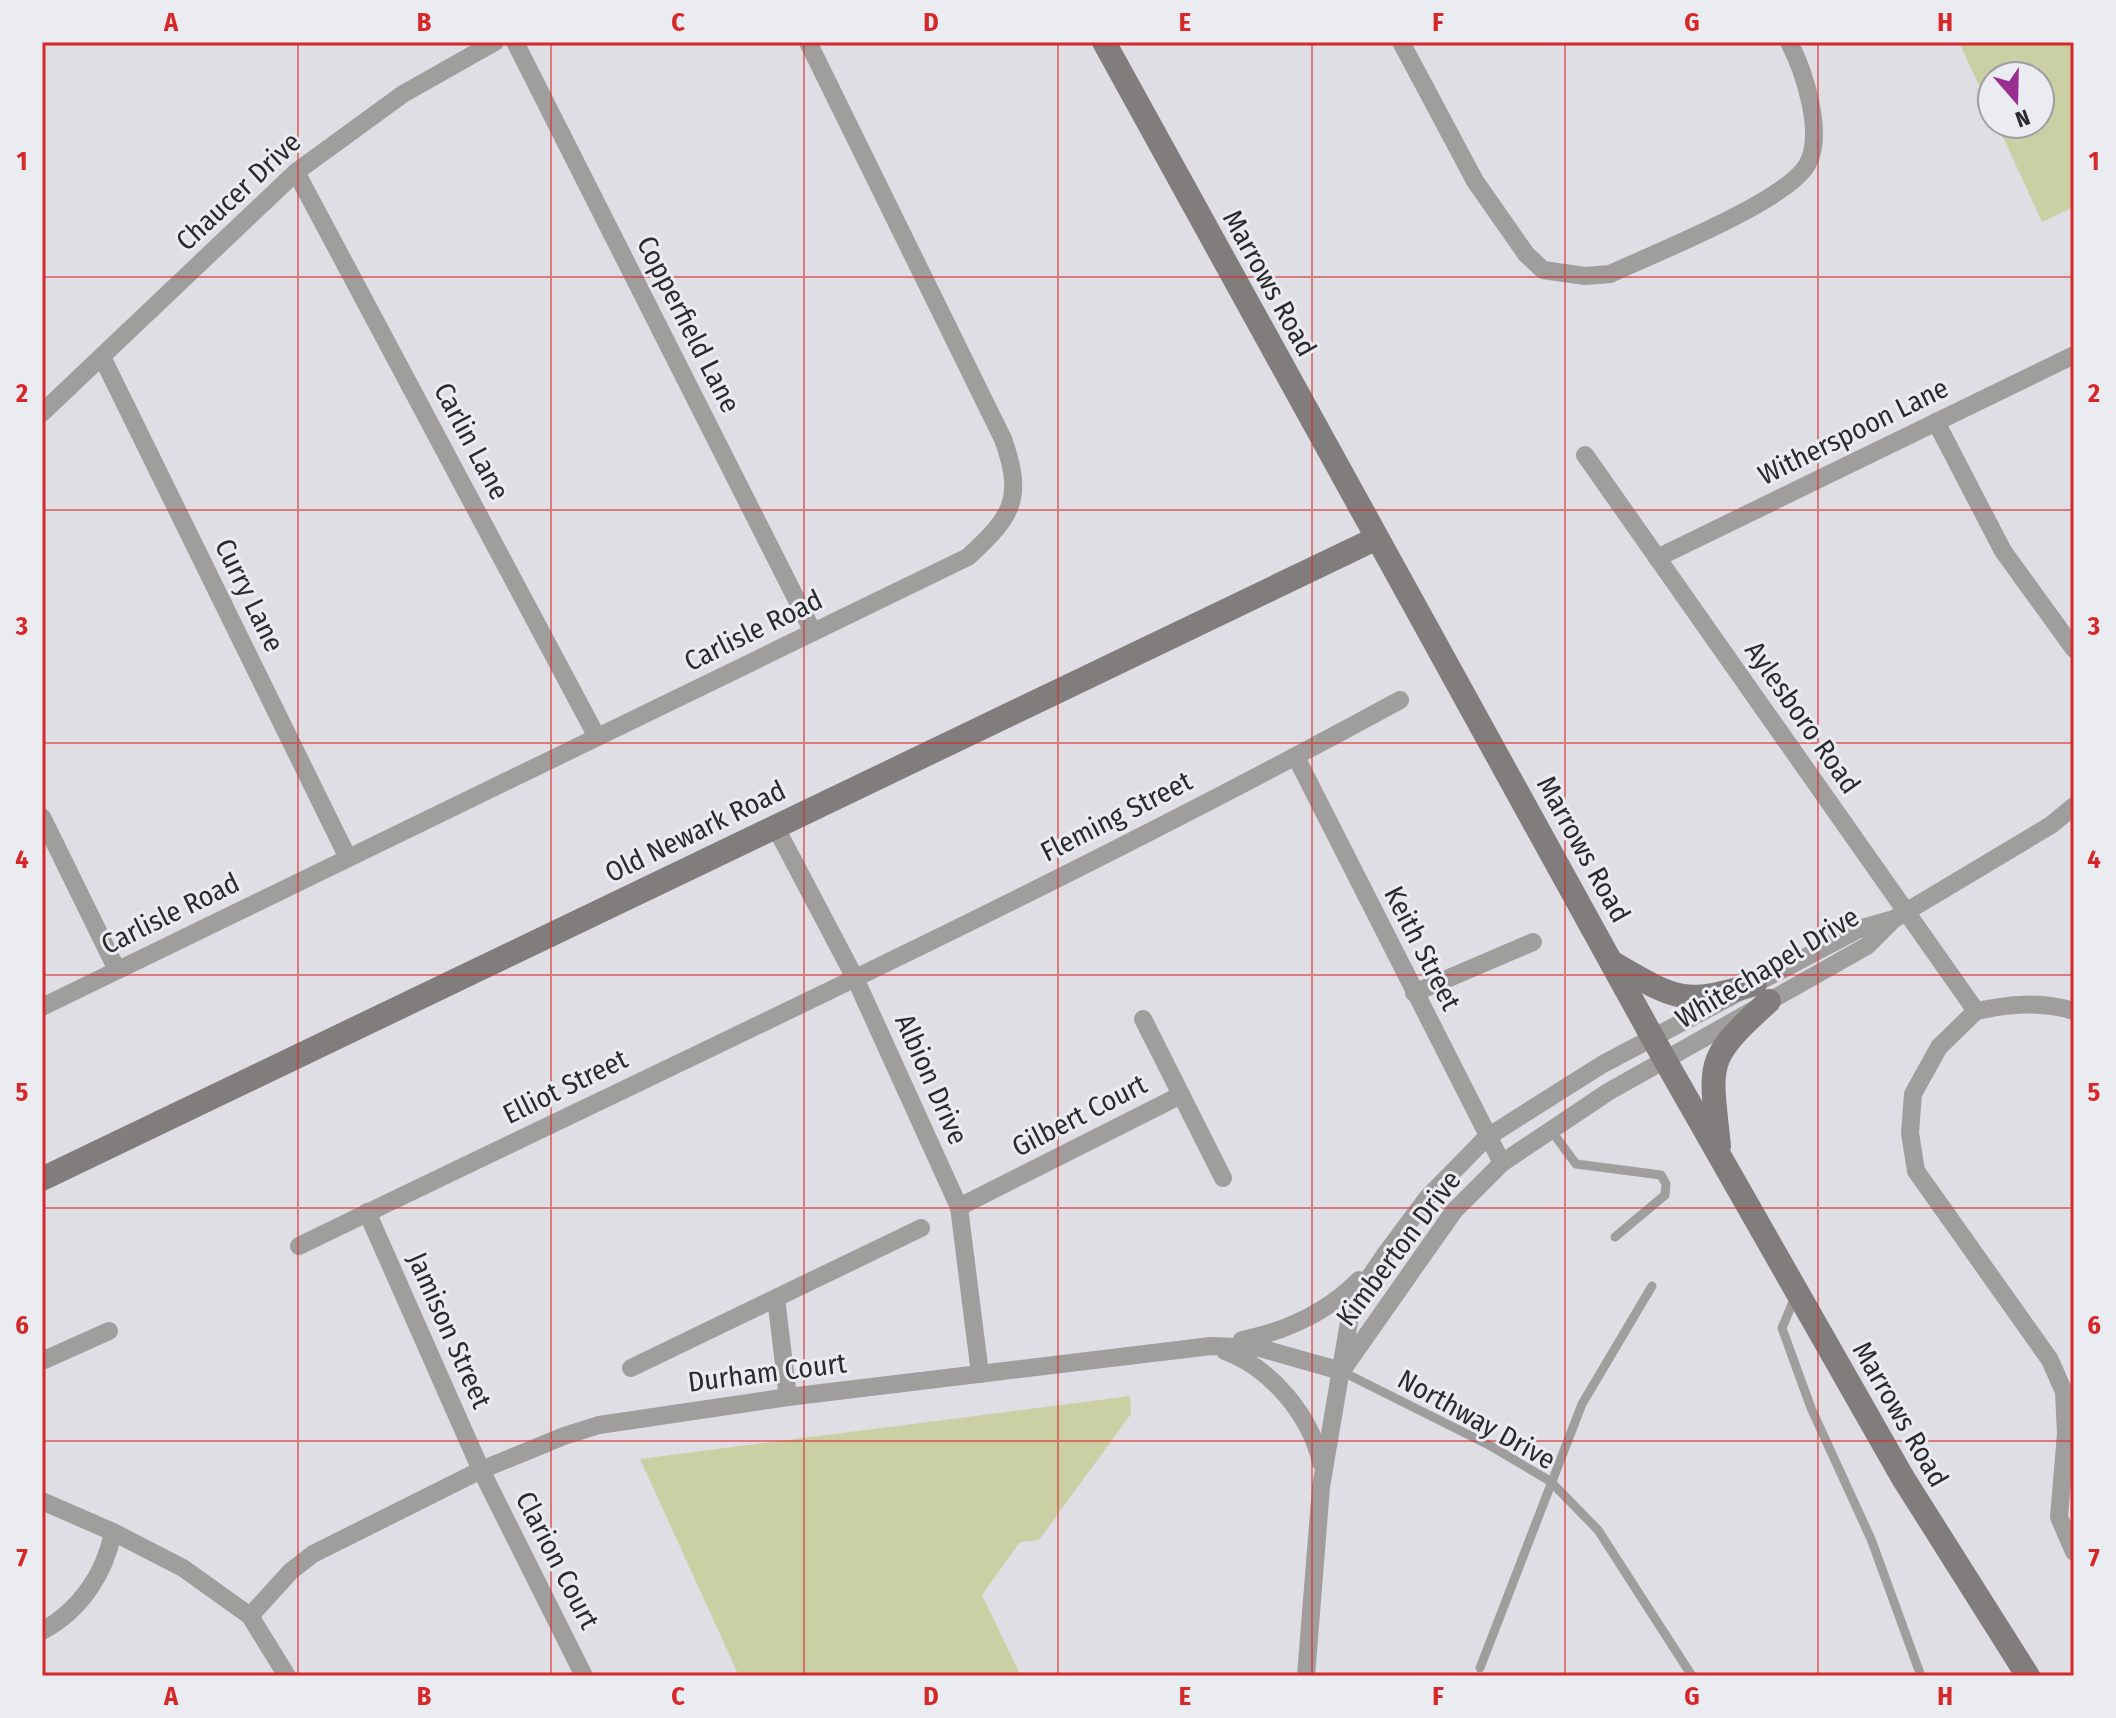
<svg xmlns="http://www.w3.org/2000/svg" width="2116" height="1718" font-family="'Fira Sans Condensed',sans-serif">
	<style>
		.green { fill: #cbd0a4 }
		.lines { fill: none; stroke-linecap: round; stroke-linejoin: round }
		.lane { stroke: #a09d9d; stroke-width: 9 }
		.street { stroke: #a09d9d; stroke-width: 18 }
		.secondary { stroke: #827d7d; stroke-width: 24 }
		.grid { fill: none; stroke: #d62828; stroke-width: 2; stroke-opacity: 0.55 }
		.labels { text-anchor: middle; stroke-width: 6; stroke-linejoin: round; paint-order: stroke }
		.street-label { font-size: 28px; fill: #2b2b2d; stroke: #ebebf2 }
		.neatline { fill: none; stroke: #d62828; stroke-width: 3 }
		.grid-label { font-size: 26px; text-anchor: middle; font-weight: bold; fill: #d62828 }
	</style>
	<rect width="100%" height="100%" fill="#dedee4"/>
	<g class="green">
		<polygon points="1959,42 2074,42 2074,207 2042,222 1997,124 2040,124 2040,76 1992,76 1992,114"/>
		<polygon points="1130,1396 1131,1414 1039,1540 1020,1542 982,1595 1021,1676 739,1676 640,1459"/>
	</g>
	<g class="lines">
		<g class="lane">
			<polyline points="1550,1129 1576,1164 1661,1175 1666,1184 1665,1195 1615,1237"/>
			<polyline points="1795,1297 1782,1328 1811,1408 1871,1539 1921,1676"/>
			<polyline points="1341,1371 1489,1445 1550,1481 1598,1530 1692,1676"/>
			<polyline points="1480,1668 1582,1404 1652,1286"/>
		</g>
		<g class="street">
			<polyline points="515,42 813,632"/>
			<path d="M 1401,42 L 1475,181 L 1526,254 L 1543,270 L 1585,276 L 1610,274 C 1653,254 1785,202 1807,165 C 1825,134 1804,71 1789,42"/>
			<polyline points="296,172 597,737"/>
			<polyline points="102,357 348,858"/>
			<polyline points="42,413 296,172 403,94 495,42"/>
			<polyline points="1936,422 2003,551 2074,649"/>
			<polyline points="1585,455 1976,1011"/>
			<polyline points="1657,558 2074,355"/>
			<polyline points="1296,757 1502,1163"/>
			<polyline points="42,817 117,970"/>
			<polyline points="775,826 855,978 959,1207 980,1374"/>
			<polyline points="1414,993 1533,942"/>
			<path d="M 42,1007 L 968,557 C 1013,516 1024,498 1003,439 L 808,42"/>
			<polyline points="1976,1011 1939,1047 1913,1094 1910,1133 1916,1171 2050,1360 2064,1392 2066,1434 2059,1517 2074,1552"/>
			<path d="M 1976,1011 C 2010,1004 2040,1001 2074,1011"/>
			<polyline points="1143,1019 1223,1178"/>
			<polyline points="959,1207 1181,1095"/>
			<polyline points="367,1212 481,1470 584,1676"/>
			<path d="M 299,1246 C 667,1067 1041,896 1400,700"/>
			<polyline points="776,1298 788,1397"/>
			<path d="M 1242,1340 C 1287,1331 1327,1312 1359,1280"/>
			<path d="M 1225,1351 C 1271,1368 1311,1416 1321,1463"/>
			<polyline points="42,1361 109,1331"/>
			<polyline points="631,1368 921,1228"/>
			<polyline points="1343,1369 1454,1211 1502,1163 1608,1092 1867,946 1893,920"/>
			<polyline points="42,1501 113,1532 183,1568 250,1616 287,1676"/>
			<polyline points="250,1616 291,1571 313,1554 481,1470 564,1436 599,1425 788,1397 1211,1346 1260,1348 1341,1371"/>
			<path d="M 42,1631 C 81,1610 105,1573 113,1532"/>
			<polyline points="1306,1676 1321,1487 1350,1316 1357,1296 1384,1256 1428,1197 1486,1138 1603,1064 1859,929 1894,919 2051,825 2074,806"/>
		</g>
		<g class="secondary">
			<polyline points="1104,42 1665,1060 1903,1478 2028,1676"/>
			<path d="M 1613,963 C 1677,1000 1683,1006 1755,984"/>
			<path d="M 1719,1146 C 1710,1061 1704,1060 1769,1001"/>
			<polyline points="42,1179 1375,539"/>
		</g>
	</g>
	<path class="grid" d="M 298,42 L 298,1676M 551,42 L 551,1676M 804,42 L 804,1676M 1058,42 L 1058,1676M 1312,42 L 1312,1676M 1565,42 L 1565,1676M 1818,42 L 1818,1676M 42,277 L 2074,277M 42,510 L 2074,510M 42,743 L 2074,743M 42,975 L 2074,975M 42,1208 L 2074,1208M 42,1441 L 2074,1441"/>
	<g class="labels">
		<g class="street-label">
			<text transform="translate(238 191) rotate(-43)" y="10">Chaucer Drive</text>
			<text transform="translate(1270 283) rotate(61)" y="10">Marrows Road</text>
			<text transform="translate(689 324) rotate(63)" y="10">Copperfield Lane</text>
			<text transform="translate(1853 431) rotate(-26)" y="10">Witherspoon Lane</text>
			<text transform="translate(472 441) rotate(62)" y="10">Carlin Lane</text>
			<text transform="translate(250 595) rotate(64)" y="10">Curry Lane</text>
			<text transform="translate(753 630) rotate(-26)" y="10">Carlisle Road</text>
			<text transform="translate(1803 717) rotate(55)" y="10">Aylesboro Road</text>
			<text transform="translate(1116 816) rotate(-27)" y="10">Fleming Street</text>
			<text transform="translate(695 831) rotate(-26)" y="10">Old Newark Road</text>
			<text transform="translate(1584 849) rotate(61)" y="10">Marrows Road</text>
			<text transform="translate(170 913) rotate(-26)" y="10">Carlisle Road</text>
			<text transform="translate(1423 948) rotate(63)" y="10">Keith Street</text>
			<text transform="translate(1767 967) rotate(-31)" y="10">Whitechapel Drive</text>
			<text transform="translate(932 1079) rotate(66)" y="10">Albion Drive</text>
			<text transform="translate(565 1086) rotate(-26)" y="10">Elliot Street</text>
			<text transform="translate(1079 1115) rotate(-27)" y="10">Gilbert Court</text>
			<text transform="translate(1398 1248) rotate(-53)" y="10">Kimberton Drive</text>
			<text transform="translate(450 1330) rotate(66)" y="10">Jamison Street</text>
			<text transform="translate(767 1372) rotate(-7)" y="10">Durham Court</text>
			<text transform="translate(1901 1414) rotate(60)" y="10">Marrows Road</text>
			<text transform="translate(1477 1419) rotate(29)" y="10">Northway Drive</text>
			<text transform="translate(558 1560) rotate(63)" y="10">Clarion Court</text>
		</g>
	</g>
	<rect width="2116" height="1718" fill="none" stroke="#ebebf2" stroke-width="88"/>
	<g transform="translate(2016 100) rotate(160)"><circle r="38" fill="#ebebf2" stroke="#9e9ea3" stroke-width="2"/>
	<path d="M0-6L14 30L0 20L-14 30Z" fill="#982e90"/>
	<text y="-12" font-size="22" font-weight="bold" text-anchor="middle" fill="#2b2b2d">N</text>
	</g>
	<rect x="44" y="44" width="2028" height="1630" class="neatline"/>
	<g class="grid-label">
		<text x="171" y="31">A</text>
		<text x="424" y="31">B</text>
		<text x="678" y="31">C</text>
		<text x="931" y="31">D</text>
		<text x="1185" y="31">E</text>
		<text x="1438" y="31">F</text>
		<text x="1692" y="31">G</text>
		<text x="1945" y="31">H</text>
		<text x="22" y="170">1</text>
		<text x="2094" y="170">1</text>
		<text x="22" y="402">2</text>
		<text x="2094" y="402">2</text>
		<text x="22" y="635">3</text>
		<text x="2094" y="635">3</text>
		<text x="22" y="868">4</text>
		<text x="2094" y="868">4</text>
		<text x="22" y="1101">5</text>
		<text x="2094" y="1101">5</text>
		<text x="22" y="1334">6</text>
		<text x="2094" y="1334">6</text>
		<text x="22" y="1567">7</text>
		<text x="2094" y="1567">7</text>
		<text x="171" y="1705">A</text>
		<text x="424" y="1705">B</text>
		<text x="678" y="1705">C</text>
		<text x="931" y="1705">D</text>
		<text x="1185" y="1705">E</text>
		<text x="1438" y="1705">F</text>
		<text x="1692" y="1705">G</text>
		<text x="1945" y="1705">H</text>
	</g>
</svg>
